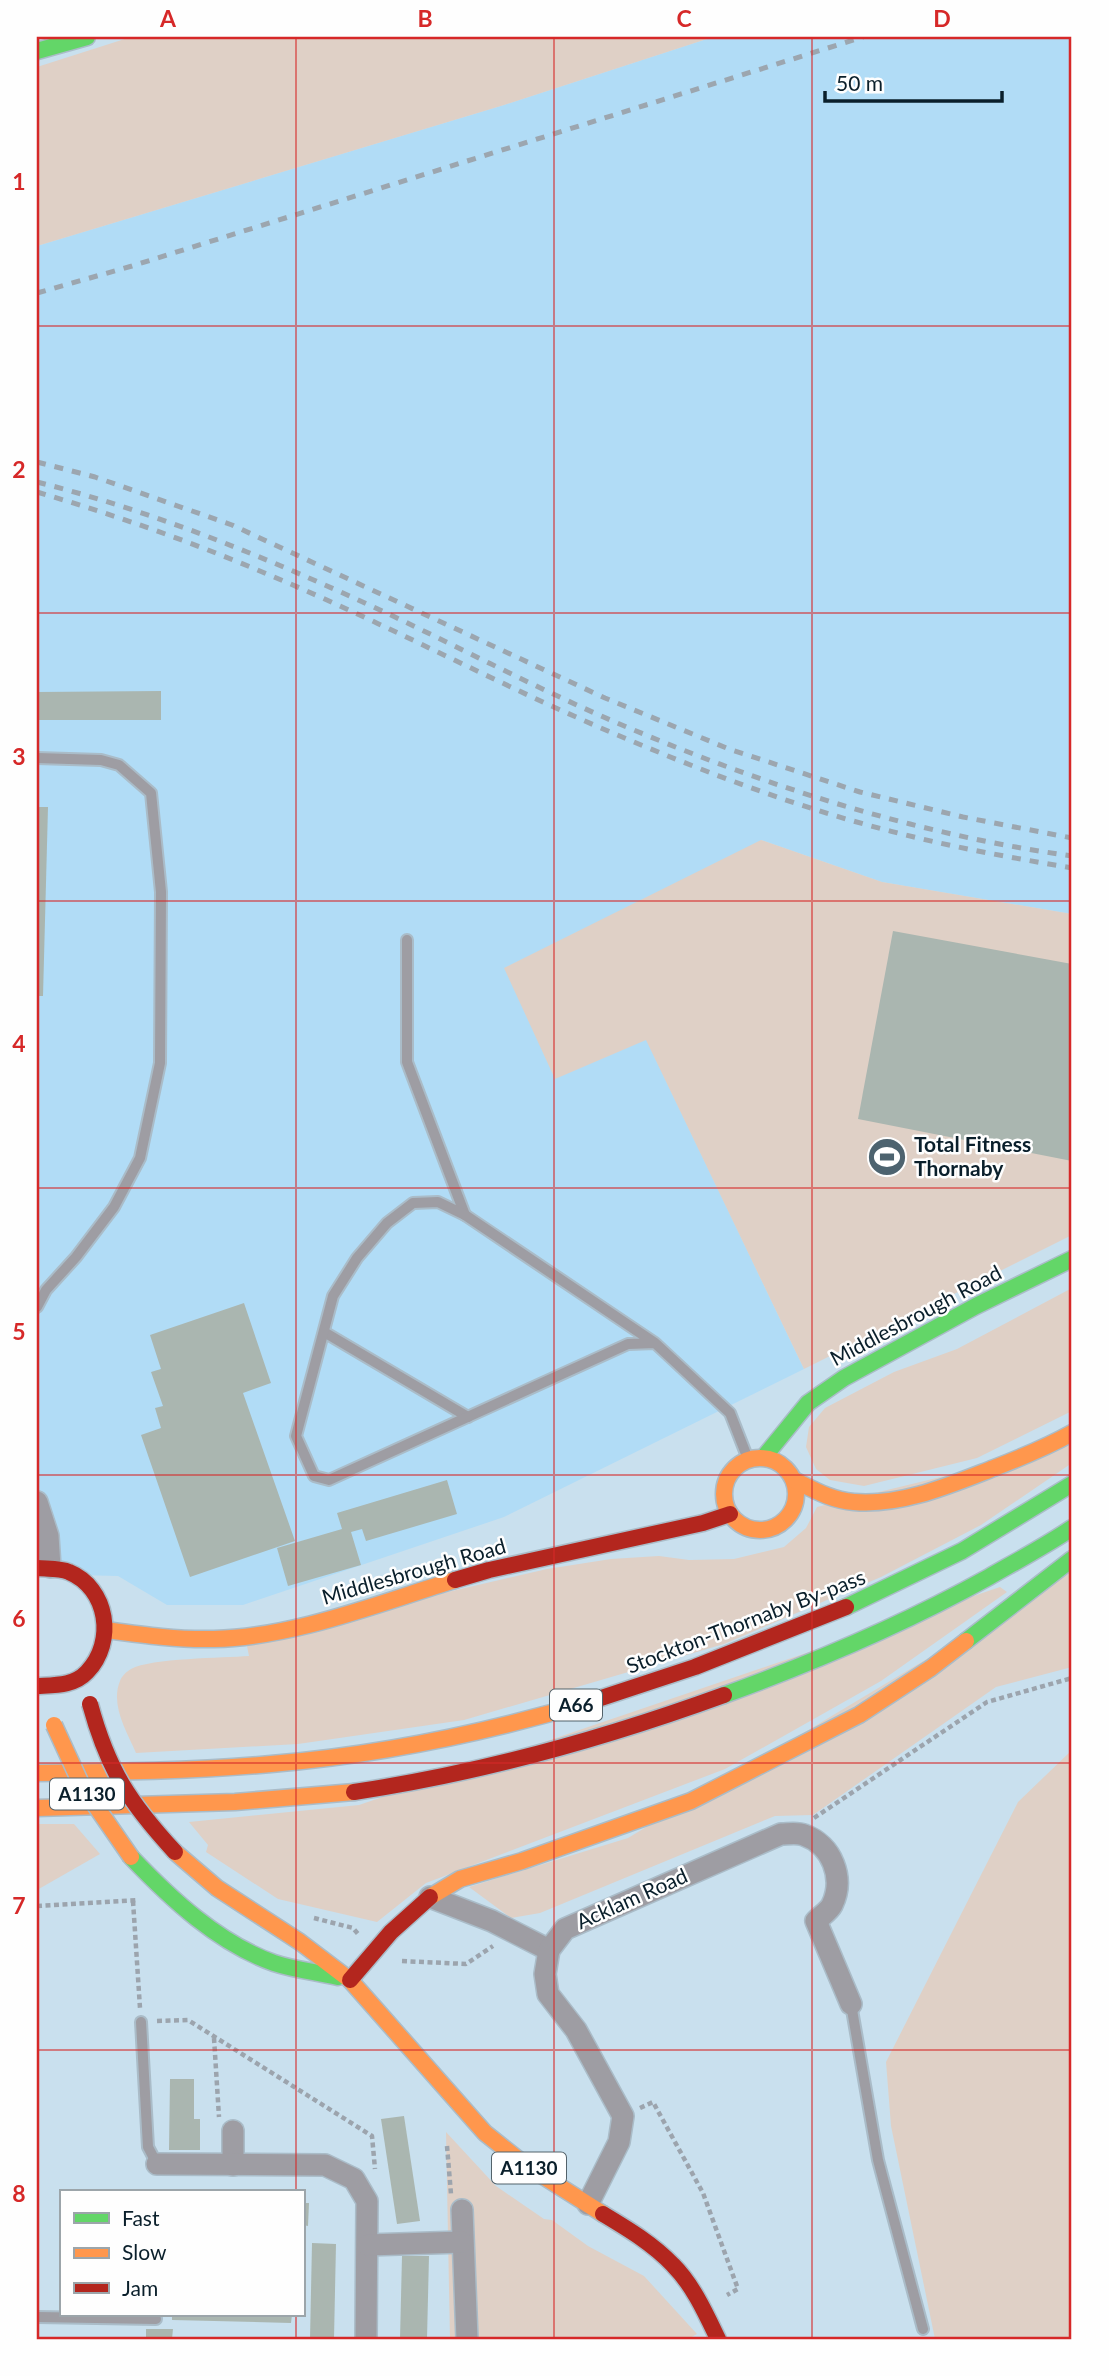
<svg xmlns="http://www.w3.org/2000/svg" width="1109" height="2376" font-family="Lato,sans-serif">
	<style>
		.built { fill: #b1dcf6 }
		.green { fill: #dfd0c6 }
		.building { fill: #aab6b0 }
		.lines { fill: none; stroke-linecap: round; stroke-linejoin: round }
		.lane-casing { stroke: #aabcc8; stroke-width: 14 }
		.street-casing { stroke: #aabcc8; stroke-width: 24 }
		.fast-casing { stroke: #aabcc8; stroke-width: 19 }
		.slow-casing { stroke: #aabcc8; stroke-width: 19 }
		.jam-casing { stroke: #aabcc8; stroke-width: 19 }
		.path { stroke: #9ca4ad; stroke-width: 4.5; stroke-dasharray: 5 3.5; stroke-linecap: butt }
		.lane { stroke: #9e9da3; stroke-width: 10 }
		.street { stroke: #9e9da3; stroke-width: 21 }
		.fast { stroke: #63d668; stroke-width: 16 }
		.slow { stroke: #ff974d; stroke-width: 16 }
		.jam { stroke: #b3261e; stroke-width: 16 }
		.rail { stroke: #9ca6af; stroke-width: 5; stroke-dasharray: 9 9; stroke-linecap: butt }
		.slow-bridge-casing { stroke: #aabcc8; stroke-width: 19; stroke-linecap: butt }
		.jam-bridge-casing { stroke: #aabcc8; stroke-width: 19; stroke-linecap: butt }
		.slow-bridge { stroke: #ff974d; stroke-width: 16 }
		.jam-bridge { stroke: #b3261e; stroke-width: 16 }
		.grid { fill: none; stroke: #d62828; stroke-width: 2; stroke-opacity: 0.55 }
		.labels { text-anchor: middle; stroke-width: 5; stroke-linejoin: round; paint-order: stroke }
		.shield { fill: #fefefe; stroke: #53626a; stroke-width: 2 }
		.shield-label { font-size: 19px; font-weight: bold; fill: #0a1f2b }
		.poi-label { font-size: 21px; font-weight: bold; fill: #0a1f2b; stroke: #fefefe; text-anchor: start }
		.street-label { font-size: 21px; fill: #0a1f2b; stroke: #fefefe }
		.neatline { fill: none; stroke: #d62828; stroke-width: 2.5 }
		.grid-label { font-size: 23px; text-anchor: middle; font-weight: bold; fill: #d62828 }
	</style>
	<rect width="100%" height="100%" fill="#c9e0ee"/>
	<polygon class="built" points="713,37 1072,37 1072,914 882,882 761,840 646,1039 804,1369 504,1517 243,1605 167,1605 118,1576 37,1574 37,246 504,105"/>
	<g class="green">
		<polygon points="131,37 713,37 504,105 37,246 37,67"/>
		<polygon points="761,840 882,882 1072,914 1072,1235 804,1369 646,1040 555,1079 504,968"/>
		<polygon points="1072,1288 1072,1411 977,1458 864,1486 830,1480 816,1469 806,1447 809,1427 825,1408 894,1372 957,1349"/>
		<path d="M 1072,1445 L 1072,1463 L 981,1525 L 881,1577 L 724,1644 L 464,1720 L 298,1744 L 136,1753 C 127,1732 110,1705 120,1681 C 121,1677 127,1671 131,1669 C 151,1658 223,1658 249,1656 L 247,1646 L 435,1595 L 547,1569 L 611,1559 L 659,1556 L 689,1560 L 734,1559 L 784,1547 L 806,1528 L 817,1507 Z"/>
		<polygon points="1072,1572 1072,1667 996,1687 813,1815 775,1816 540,1913 511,1918 469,1887 628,1838"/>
		<polygon points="1000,1587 1007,1592 881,1681 725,1769 426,1883 377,1922 278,1899 206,1852 208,1845 189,1822 359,1805"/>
		<polygon points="1072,1750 1072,2339 935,2339 891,2126 886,2062 1018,1802"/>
		<polygon points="37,1824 74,1824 100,1854 37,1890"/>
		<polygon points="446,2132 496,2186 544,2219 552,2220 588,2246 644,2276 697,2334 688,2339 450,2339"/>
	</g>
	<g class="building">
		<polygon points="161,691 161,720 37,720 37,692"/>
		<polygon points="37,807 48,807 43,996 37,996"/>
		<polygon points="893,931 1072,964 1072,1161 858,1119"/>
		<polygon points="244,1303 271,1383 243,1393 295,1541 190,1577 141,1435 161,1428 155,1408 163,1406 151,1372 161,1369 150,1335"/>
		<polygon points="447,1480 457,1514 366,1541 362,1529 351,1532 361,1565 288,1586 277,1548 342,1529 337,1513"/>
		<polygon points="170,2079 194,2079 194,2119 200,2119 200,2150 169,2150"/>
		<polygon points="404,2116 420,2221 397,2224 381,2119"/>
		<polygon points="303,2203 309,2203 308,2226 303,2225"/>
		<polygon points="312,2243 336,2244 334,2339 310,2339"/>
		<polygon points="402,2256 429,2256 427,2339 400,2339"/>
		<polygon points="172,2315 292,2315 291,2323 172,2320"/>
		<polygon points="146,2329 173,2329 172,2339 146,2339"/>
	</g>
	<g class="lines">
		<g class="lane-casing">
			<g id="lane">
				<polyline points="37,758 101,760 119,765 151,793 161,892 160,1063 140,1158 114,1207 76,1257 46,1290 37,1307"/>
				<polyline points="407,940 407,1062 465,1215"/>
				<polyline points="324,1332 468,1417"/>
				<polyline points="655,1343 465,1215 438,1202 413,1203 387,1223 357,1258 333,1296 296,1436 314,1476 329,1480 628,1344 655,1343 730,1413 748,1459"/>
				<polyline points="851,2004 878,2160 923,2329"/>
				<polyline points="141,2022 148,2147 157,2164"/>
				<polyline points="37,2317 156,2319"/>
			</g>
		</g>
		<g class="street-casing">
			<g id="street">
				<polyline points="37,1502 48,1536 50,1567"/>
				<polyline points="430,1897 492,1921 549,1950"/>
				<polyline points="233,2131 233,2165"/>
				<polyline points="157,2164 325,2165 354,2179 367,2201 366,2339"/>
				<path d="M 588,2204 L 619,2142 L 623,2116 L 576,2030 L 548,1994 L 545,1974 L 549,1950 L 565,1929 L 781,1834 C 788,1834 797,1832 804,1835 C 832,1845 845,1878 832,1905 C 829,1911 821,1916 816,1921 L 851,2004"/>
				<polyline points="462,2210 467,2339"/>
				<polyline points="368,2245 462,2242"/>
			</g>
		</g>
		<g class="fast-casing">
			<g id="fast">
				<polyline points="37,51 87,37"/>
				<polyline points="764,1457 808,1403 844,1378 976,1306 1072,1259"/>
				<polyline points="846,1607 962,1551 1072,1484"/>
				<polyline points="966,1641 1072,1559"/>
				<path d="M 724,1695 C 815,1662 904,1624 989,1577 C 1017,1561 1045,1546 1072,1528"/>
				<path d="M 131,1857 C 171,1899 218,1943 274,1963 C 295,1970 317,1972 338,1977"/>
			</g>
		</g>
		<g class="slow-casing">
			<g id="slow">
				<circle cx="760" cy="1494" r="36"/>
				<path d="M 794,1480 C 814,1490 831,1500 854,1502 C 902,1506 950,1485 994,1468 C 1020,1458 1047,1447 1072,1433"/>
				<path d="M 107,1630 C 143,1635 178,1640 214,1639 C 295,1637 379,1603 455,1580"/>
				<path d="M 37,1773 C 115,1772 193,1771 271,1764 C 378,1755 486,1733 589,1702"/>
				<polyline points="37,1808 235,1802 354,1792"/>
				<polyline points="175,1852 217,1888 300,1942 350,1980 485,2133 524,2164 603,2214"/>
				<polyline points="430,1897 460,1879 522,1861 691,1801 859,1715 931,1668 966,1641"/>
			</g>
		</g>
		<g class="jam-casing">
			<g id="jam">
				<path d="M 37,1568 C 47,1569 60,1568 69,1572 C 108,1588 116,1642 87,1672 C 74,1686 55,1685 37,1686"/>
				<polyline points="455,1580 489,1570 703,1523 730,1514"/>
				<polyline points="589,1702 695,1667 846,1607"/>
				<path d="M 354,1792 C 481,1773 603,1739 724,1695"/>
				<polyline points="350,1980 391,1932 430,1897"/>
				<path d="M 603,2214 C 628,2229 653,2244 673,2265 C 693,2285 706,2314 718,2339"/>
			</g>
		</g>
		<g class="path">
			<polyline points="814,1818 987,1702 1072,1678"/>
			<polyline points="133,1901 140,2008"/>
			<polyline points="37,1906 138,1900"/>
			<polyline points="314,1918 353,1928 358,1934"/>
			<polyline points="402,1961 466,1964 493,1946"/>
			<polyline points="157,2021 188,2020 372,2136 375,2169"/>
			<polyline points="214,2038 219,2117"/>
			<polyline points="640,2108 653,2102 703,2193 738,2289 727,2295"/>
			<polyline points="447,2146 451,2194"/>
		</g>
		<use href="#lane" class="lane"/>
		<use href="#street" class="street"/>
		<use href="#fast" class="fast"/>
		<use href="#slow" class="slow"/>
		<use href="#jam" class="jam"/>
		<g class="rail">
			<polyline points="37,293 132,266 863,37"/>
			<polyline points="37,462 95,477 232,525 605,698 729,749 860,792 963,817 1072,838"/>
			<path d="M 37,482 C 160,513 280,563 395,617 C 468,652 541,690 615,722 C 762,785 914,834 1072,856"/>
			<path d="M 37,492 C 115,515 192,542 267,574 C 385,623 497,684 615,734 C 707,773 801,809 898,833 C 956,848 1014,858 1072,868"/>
		</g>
		<g class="slow-bridge-casing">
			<polyline id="slow-bridge" points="54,1725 82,1786 131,1857"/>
		</g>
		<g class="jam-bridge-casing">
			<path id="jam-bridge" d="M 90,1704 C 108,1770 129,1802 175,1852"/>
		</g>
		<use href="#slow-bridge" class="slow-bridge"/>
		<use href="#jam-bridge" class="jam-bridge"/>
	</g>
	<path class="grid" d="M 296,37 L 296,2192M 554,37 L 554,2339M 812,37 L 812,2339M 37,326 L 1072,326M 37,613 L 1072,613M 37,901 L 1072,901M 37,1188 L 1072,1188M 37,1475 L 1072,1475M 37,1763 L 1072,1763M 37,2050 L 1072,2050M 296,2315 L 296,2339"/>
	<defs>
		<g id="stadium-disc" transform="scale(2.0125)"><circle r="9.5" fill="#4d636f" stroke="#fefefe"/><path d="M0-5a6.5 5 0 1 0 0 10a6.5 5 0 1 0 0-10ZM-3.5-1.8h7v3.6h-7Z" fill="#fff"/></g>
	</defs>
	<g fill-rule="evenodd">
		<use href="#stadium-disc" x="887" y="1157"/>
	</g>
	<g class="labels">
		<g class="shield">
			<rect x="550" y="1689.5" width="52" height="31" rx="5"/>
			<rect x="50" y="1778.5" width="74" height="31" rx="5"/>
			<rect x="492" y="2152.5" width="74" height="31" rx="5"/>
		</g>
		<g class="shield-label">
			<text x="576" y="1712">A66</text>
			<text x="87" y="1801">A1130</text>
			<text x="529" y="2175">A1130</text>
		</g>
		<g class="poi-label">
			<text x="914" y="1152">Total Fitness<tspan x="914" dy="24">Thornaby</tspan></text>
		</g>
		<g class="street-label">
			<text transform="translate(916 1316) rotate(-28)" y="7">Middlesbrough Road</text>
			<text transform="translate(414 1572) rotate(-16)" y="7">Middlesbrough Road</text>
			<text transform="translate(746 1622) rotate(-21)" y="7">Stockton-Thornaby By-pass</text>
			<text transform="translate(632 1899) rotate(-24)" y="7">Acklam Road</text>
		</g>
	</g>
	<rect width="1109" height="2376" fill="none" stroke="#fefefe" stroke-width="77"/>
	<rect x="60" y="2190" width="245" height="126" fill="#fefefe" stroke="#9ca5aa" stroke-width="2"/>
	<rect x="74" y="2213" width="35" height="10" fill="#63d668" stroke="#9ca5aa" stroke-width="2"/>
	<text x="122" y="2226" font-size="21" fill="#0a1f2b">Fast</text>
	<rect x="74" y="2248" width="35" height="10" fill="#ff974d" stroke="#9ca5aa" stroke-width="2"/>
	<text x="122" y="2260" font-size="21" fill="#0a1f2b">Slow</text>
	<rect x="74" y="2283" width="35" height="10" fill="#b3261e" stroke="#9ca5aa" stroke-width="2"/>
	<text x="122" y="2296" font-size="21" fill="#0a1f2b">Jam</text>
	<path d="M825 91v10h177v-10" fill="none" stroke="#0a1f2b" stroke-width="3.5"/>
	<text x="836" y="91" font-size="21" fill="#0a1f2b" stroke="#fefefe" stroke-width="5" paint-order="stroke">50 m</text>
	<rect x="38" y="38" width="1032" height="2300" class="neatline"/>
	<g class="grid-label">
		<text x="168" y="27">A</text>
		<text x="425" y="27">B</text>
		<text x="684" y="27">C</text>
		<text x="942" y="27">D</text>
		<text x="19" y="190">1</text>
		<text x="19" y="478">2</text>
		<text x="19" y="765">3</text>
		<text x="19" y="1052">4</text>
		<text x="19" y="1340">5</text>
		<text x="19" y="1627">6</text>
		<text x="19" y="1914">7</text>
		<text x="19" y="2202">8</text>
	</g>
</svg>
